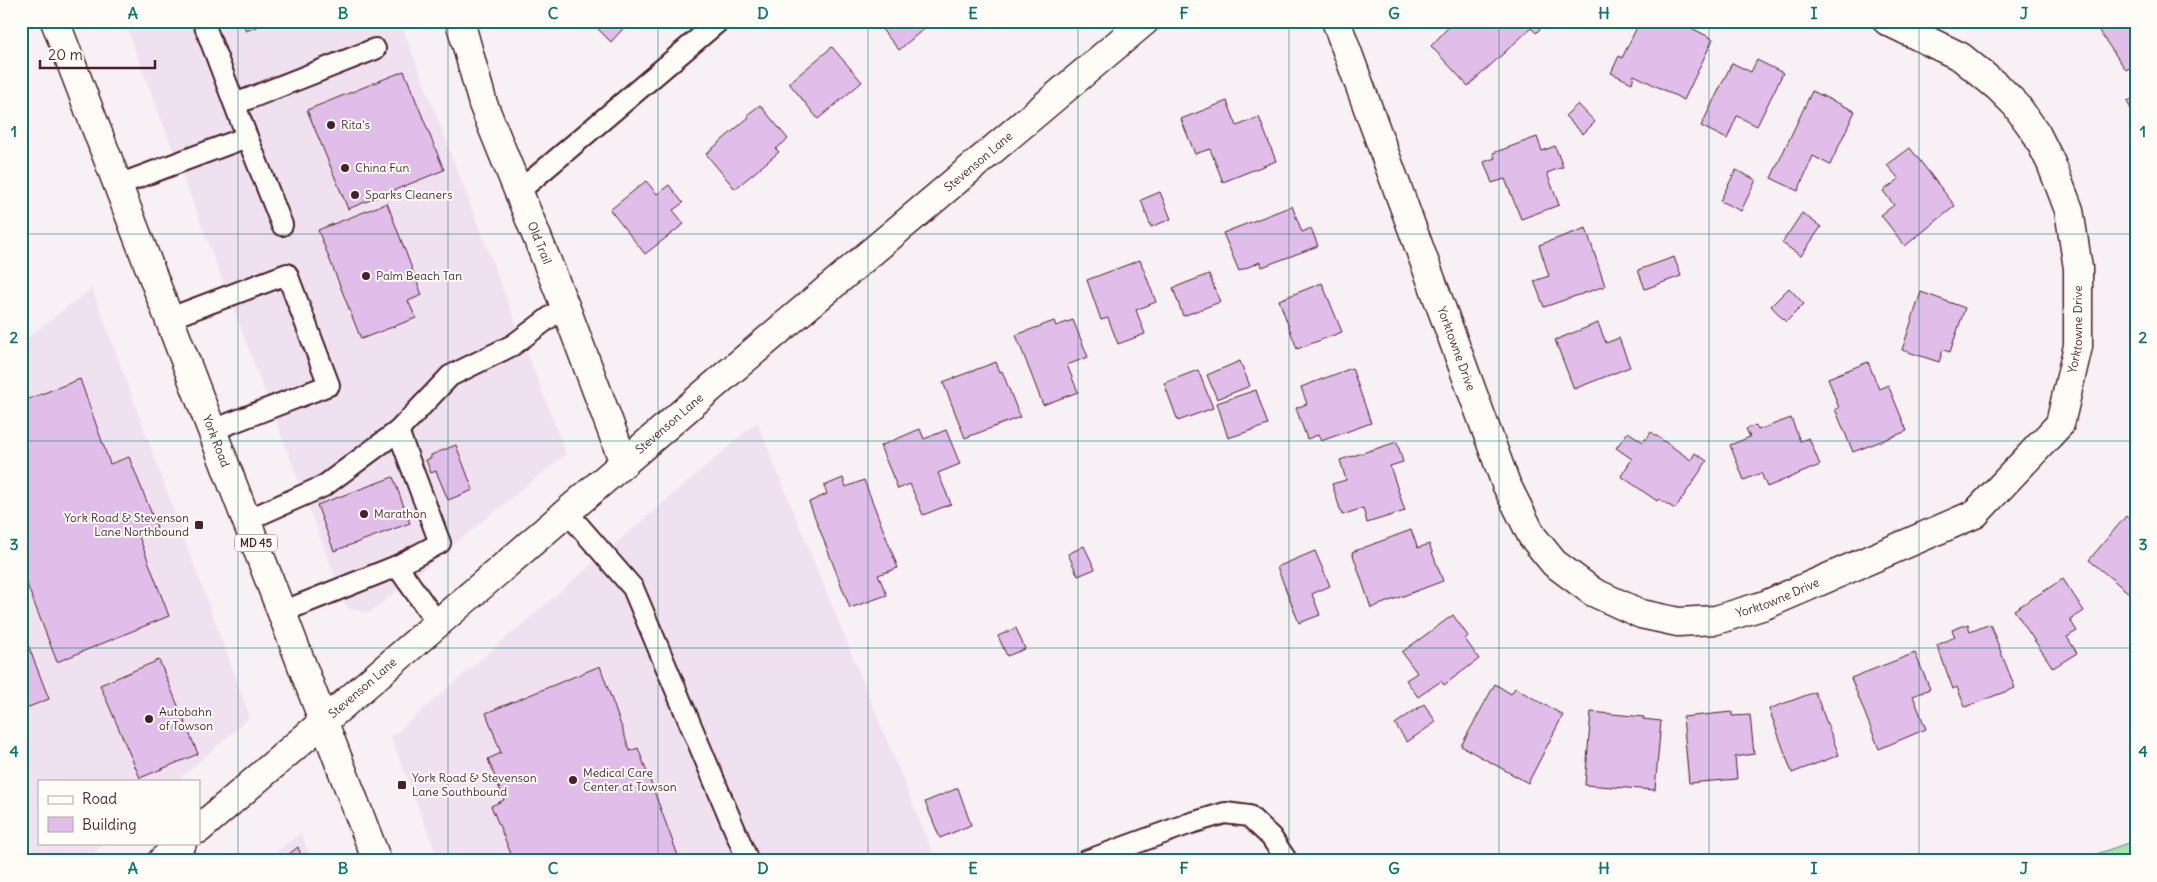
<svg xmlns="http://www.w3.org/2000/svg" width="2157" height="882" font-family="Delius,sans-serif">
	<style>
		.built { fill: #f0e1f1 }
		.green { fill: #a4e4ad; stroke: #77826c }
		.building { fill: #e1bee9; stroke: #4a1f2b }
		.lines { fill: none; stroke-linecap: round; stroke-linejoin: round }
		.lane-casing { stroke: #4a1f2b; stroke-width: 24 }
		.street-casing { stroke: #4a1f2b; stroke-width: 31 }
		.secondary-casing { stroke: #4a1f2b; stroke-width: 31 }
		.primary-casing { stroke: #4a1f2b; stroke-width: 31 }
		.lane { stroke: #fdfcf7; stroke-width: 20 }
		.street { stroke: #fdfcf7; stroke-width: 28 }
		.secondary { stroke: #fdfcf7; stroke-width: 28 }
		.primary { stroke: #fdfcf7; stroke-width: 28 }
		.grid { fill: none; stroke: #0f766e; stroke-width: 1; stroke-opacity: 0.55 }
		.poi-dot { fill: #4a1f2b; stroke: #fdfcf7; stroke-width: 2 }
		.labels { text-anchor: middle; stroke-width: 4; stroke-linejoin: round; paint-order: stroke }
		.shield { fill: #fdfcf7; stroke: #806168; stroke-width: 1 }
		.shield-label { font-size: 11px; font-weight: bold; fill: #4a1f2b }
		.poi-label { font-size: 12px; fill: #4a1f2b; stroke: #fdfcf7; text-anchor: start }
		.street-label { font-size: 12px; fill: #4a1f2b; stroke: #fdfcf7 }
		.neatline { fill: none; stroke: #0f766e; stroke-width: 2 }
		.grid-label { font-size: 16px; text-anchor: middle; font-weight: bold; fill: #0f766e }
	</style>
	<rect width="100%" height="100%" fill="#f7f0f4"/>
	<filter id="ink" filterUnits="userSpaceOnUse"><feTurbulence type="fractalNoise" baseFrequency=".02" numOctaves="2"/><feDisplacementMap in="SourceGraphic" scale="10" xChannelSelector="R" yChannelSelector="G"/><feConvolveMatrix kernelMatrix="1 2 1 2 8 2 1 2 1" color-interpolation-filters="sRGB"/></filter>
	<g filter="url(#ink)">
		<g class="built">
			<polygon points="124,21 400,21 566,454 369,613 347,608"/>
			<polygon points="92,288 250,717 177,781 39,781 39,843 105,843 85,861 21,861 21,343"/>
			<polygon points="757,422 936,861 439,861 391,737"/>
			<polygon points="301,833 312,861 264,861"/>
		</g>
		<polygon class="green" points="2136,840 2136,861 2077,861"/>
		<g class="building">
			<polygon points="242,21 271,21 246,31"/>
			<polygon points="590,21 630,21 611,42"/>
			<polygon points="875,21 933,21 899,50"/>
			<polygon points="1454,21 1548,21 1536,33 1531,28 1468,86 1431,46"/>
			<polygon points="1640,21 1678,21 1713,39 1684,100 1634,75 1632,83 1611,73 1619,56 1622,58"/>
			<polygon points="2092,21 2136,21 2136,64 2126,70"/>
			<polygon points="832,47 862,82 818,119 789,83"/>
			<polygon points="1757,60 1783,73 1757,126 1737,116 1727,139 1701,126 1732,63 1751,72"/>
			<polygon points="404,71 444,170 348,209 307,110"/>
			<polygon points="1812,91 1855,111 1830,165 1813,156 1798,191 1771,178"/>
			<polygon points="2136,98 2136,120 2127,101"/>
			<polygon points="1227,101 1237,126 1259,117 1276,161 1223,182 1210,149 1195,154 1181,119"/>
			<polygon points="1578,104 1595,122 1583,134 1565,116"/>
			<polygon points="760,105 788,139 776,149 779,152 735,189 706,154 749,117 747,115"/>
			<polygon points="1537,137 1542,151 1555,146 1563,167 1547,173 1559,205 1521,219 1505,179 1492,183 1484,162 1495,158 1493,153"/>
			<polygon points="1910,148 1955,206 1905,246 1881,215 1894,205 1883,191 1899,179 1887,165"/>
			<polygon points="1736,170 1756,180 1741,211 1720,201"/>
			<polygon points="646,181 657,194 669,185 683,203 673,210 684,224 645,254 610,210"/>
			<polygon points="1160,192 1171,219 1151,227 1141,200"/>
			<polygon points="387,203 422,295 408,301 416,318 361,339 318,230"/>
			<polygon points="1292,206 1302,232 1311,228 1318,246 1262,267 1260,262 1239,271 1223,233"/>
			<polygon points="1802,213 1821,227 1801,256 1782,243"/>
			<polygon points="1586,228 1605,286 1544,307 1534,281 1549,276 1539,245"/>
			<polygon points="1674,257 1681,276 1645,289 1638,270"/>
			<polygon points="1140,260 1156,302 1136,310 1145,334 1118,344 1108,318 1101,320 1087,280"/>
			<polygon points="1209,274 1220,302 1183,316 1173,288"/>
			<polygon points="1322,283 1342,332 1297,349 1279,300"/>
			<polygon points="1789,288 1804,304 1786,322 1771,306"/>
			<polygon points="1921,292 1965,308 1950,352 1943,350 1939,362 1902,350"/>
			<polygon points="1073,320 1088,357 1067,365 1078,392 1043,405 1016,335 1054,321 1056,326"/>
			<polygon points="1598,323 1606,343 1619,338 1630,367 1574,389 1555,340"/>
			<polygon points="1240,361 1250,386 1217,399 1207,375"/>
			<polygon points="996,362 1000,372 1002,371 1020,417 965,438 943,382"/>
			<polygon points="1868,362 1879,389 1888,385 1907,431 1853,452 1835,409 1839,408 1828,378"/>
			<polygon points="1352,368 1371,423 1321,441 1318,435 1307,439 1296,408 1307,404 1301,387"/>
			<polygon points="1198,370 1213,408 1178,421 1164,383"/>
			<polygon points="80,379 110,464 129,457 157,527 138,534 169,616 57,662 21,569 21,402"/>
			<polygon points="1256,390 1268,425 1228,438 1217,403"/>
			<polygon points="1791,418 1800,441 1809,438 1820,465 1767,487 1761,473 1744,480 1730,445 1750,437 1746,429 1756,425 1758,430"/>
			<polygon points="920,429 924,439 946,430 960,464 938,473 951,504 923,515 910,484 898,489 880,446"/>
			<polygon points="1628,432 1643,442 1651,432 1691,460 1695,453 1707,461 1675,509 1659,499 1657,501 1621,476 1632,459 1616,448"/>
			<polygon points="1397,442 1403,462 1390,466 1405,511 1367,523 1363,508 1342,515 1332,484 1346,480 1340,460"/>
			<polygon points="456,445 473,490 448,500 436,471 431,473 426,460 431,458 431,455"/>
			<polygon points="393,477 410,523 334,551 317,505"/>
			<polygon points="843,478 846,487 864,480 898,568 878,575 887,595 850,608 809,502 827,494 824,486"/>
			<polygon points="2126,516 2136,524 2136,599 2089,560"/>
			<polygon points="1411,530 1418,548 1429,544 1443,581 1371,608 1352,552"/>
			<polygon points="1084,546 1095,569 1078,576 1068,554"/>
			<polygon points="1315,551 1330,586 1312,594 1320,615 1299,623 1277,567"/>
			<polygon points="2063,579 2084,611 2070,620 2077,631 2067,637 2077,653 2053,668 2014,610"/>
			<polygon points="1453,615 1468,636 1465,639 1479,659 1444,685 1441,681 1418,697 1406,680 1417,673 1402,652"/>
			<polygon points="1968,624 1970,632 1990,624 2015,688 1965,707 1957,687 1953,689 1937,645 1955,637 1952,630"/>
			<polygon points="21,627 49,699 21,710"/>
			<polygon points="1016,628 1025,649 1007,656 998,636"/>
			<polygon points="1915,653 1930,689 1913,696 1926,729 1879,749 1851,678"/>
			<polygon points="159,660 198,754 140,778 100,685"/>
			<polygon points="600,666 630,751 638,748 680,861 514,861 491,806 504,800 488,759 501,753 486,713"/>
			<polygon points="1495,684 1511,694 1515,688 1563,715 1528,783 1461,746"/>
			<polygon points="1815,692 1839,755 1792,773 1769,709"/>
			<polygon points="1424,704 1436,722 1407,742 1395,724"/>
			<polygon points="1591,712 1644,717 1643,719 1661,721 1655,790 1585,785"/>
			<polygon points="1732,712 1732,716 1750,715 1754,754 1735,757 1737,779 1689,783 1683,717"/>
			<polygon points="958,788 971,825 940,838 925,802"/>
			<polygon points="298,847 303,861 280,861"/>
		</g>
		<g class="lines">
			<g class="lane-casing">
				<g id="lane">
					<polyline points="235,104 375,49"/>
					<polyline points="247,137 282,225"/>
					<polyline points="118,185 247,137 203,21"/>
					<polyline points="518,192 719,21"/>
					<polyline points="170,318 287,274 329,385 213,430"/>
					<polyline points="567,512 633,588 748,861"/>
					<polyline points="247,520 324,486 398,431 450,376 513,345 565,306"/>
					<polyline points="397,566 440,543 398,431"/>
					<polyline points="282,612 397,566 438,624"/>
					<polyline points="1086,861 1188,824 1225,813 1249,816 1271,837 1287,861"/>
				</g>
			</g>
			<g class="street-casing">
				<g id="street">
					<path id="s1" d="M 460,21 L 483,104 L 565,306 L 624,463"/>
					<path id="s2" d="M 1336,21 L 1506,484 L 1532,536 L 1554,563 L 1593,592 L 1641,614 L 1678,622 L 1716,620 L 1765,605 L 1975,514 L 2060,424 L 2078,346 L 2078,268 L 2069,210 L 2051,163 L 2036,133 L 2016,105 L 1999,88 L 1961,57 L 1887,21"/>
				</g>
			</g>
			<g class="secondary-casing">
				<g id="secondary">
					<path id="s3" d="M 199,829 L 726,375 L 1145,21"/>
					<polyline points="162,861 182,843"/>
				</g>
			</g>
			<g class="primary-casing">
				<g id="primary">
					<path id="s4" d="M 55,21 L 377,861"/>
				</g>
			</g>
			<use href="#lane" class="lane"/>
			<use href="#street" class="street"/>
			<use href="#secondary" class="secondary"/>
			<use href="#primary" class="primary"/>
		</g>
	</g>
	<path class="grid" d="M 238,21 L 238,861M 448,21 L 448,861M 658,21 L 658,861M 868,21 L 868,861M 1078,21 L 1078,861M 1289,21 L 1289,861M 1499,21 L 1499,861M 1709,21 L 1709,861M 1919,21 L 1919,861M 21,234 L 2136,234M 21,441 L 2136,441M 21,648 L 2136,648"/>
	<g class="poi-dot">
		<circle cx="331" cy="125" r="5"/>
		<circle cx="345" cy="168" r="5"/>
		<circle cx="355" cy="195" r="5"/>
		<circle cx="366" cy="276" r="5"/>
		<circle cx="364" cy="514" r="5"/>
		<rect x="194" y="520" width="10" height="10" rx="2.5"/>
		<circle cx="149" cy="719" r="5"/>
		<circle cx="573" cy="780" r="5"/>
		<rect x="397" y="780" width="10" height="10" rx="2.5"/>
	</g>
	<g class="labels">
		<rect class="shield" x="235" y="534.5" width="42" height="17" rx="4"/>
		<g class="shield-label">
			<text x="256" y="547">MD 45</text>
		</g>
		<g class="poi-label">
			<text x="341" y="129">Rita's</text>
			<text x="355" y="172">China Fun</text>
			<text x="365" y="199">Sparks Cleaners</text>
			<text x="376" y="280">Palm Beach Tan</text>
			<text x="374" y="518">Marathon</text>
			<text x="189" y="522" text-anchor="end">York Road &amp; Stevenson<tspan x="189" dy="14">Lane Northbound</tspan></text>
			<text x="159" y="716">Autobahn<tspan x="159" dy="14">of Towson</tspan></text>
			<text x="583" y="777">Medical Care<tspan x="583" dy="14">Center at Towson</tspan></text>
			<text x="412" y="782">York Road &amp; Stevenson<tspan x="412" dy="14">Lane Southbound</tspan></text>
		</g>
		<g class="street-label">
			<text dy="4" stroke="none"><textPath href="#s3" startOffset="1026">Stevenson Lane</textPath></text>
			<text dy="4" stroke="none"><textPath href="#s1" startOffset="236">Old Trail</textPath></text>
			<text dy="4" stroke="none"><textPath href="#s2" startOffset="1264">Yorktowne Drive</textPath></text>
			<text dy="4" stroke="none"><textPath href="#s2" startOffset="349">Yorktowne Drive</textPath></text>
			<text dy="4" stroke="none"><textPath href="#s3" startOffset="621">Stevenson Lane</textPath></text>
			<text dy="4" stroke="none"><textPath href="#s4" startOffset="450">York Road</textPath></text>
			<text dy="4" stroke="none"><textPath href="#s2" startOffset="829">Yorktowne Drive</textPath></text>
			<text dy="4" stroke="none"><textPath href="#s3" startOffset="216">Stevenson Lane</textPath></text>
		</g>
	</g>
	<rect width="2157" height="882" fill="none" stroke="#fdfcf7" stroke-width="55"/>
	<rect x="38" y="780" width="162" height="65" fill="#fdfcf7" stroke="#b5a4a5"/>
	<rect x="48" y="796" width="25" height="8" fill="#fdfcf7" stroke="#b5a4a5"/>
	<text x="82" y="804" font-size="15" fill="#4a1f2b">Road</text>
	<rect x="48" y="817" width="25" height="15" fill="#e1bee9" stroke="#b5a4a5"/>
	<text x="82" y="830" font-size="15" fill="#4a1f2b">Building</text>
	<path d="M40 60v8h115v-8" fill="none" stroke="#4a1f2b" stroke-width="2.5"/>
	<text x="48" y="60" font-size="15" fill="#4a1f2b" stroke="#fdfcf7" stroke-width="4" paint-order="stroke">20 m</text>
	<rect x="28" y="28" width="2102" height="826" class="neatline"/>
	<g class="grid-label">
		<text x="133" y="19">A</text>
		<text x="343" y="19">B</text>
		<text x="553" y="19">C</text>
		<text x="763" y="19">D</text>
		<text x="973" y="19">E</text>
		<text x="1184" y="19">F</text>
		<text x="1394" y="19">G</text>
		<text x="1604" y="19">H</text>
		<text x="1814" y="19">I</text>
		<text x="2024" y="19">J</text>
		<text x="14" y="137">1</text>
		<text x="2143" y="137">1</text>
		<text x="14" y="343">2</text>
		<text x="2143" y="343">2</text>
		<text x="14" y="550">3</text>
		<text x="2143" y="550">3</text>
		<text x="14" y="757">4</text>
		<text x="2143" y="757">4</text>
		<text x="133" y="874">A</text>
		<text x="343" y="874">B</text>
		<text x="553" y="874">C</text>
		<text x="763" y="874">D</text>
		<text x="973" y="874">E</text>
		<text x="1184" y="874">F</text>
		<text x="1394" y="874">G</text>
		<text x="1604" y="874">H</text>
		<text x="1814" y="874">I</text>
		<text x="2024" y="874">J</text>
	</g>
</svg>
